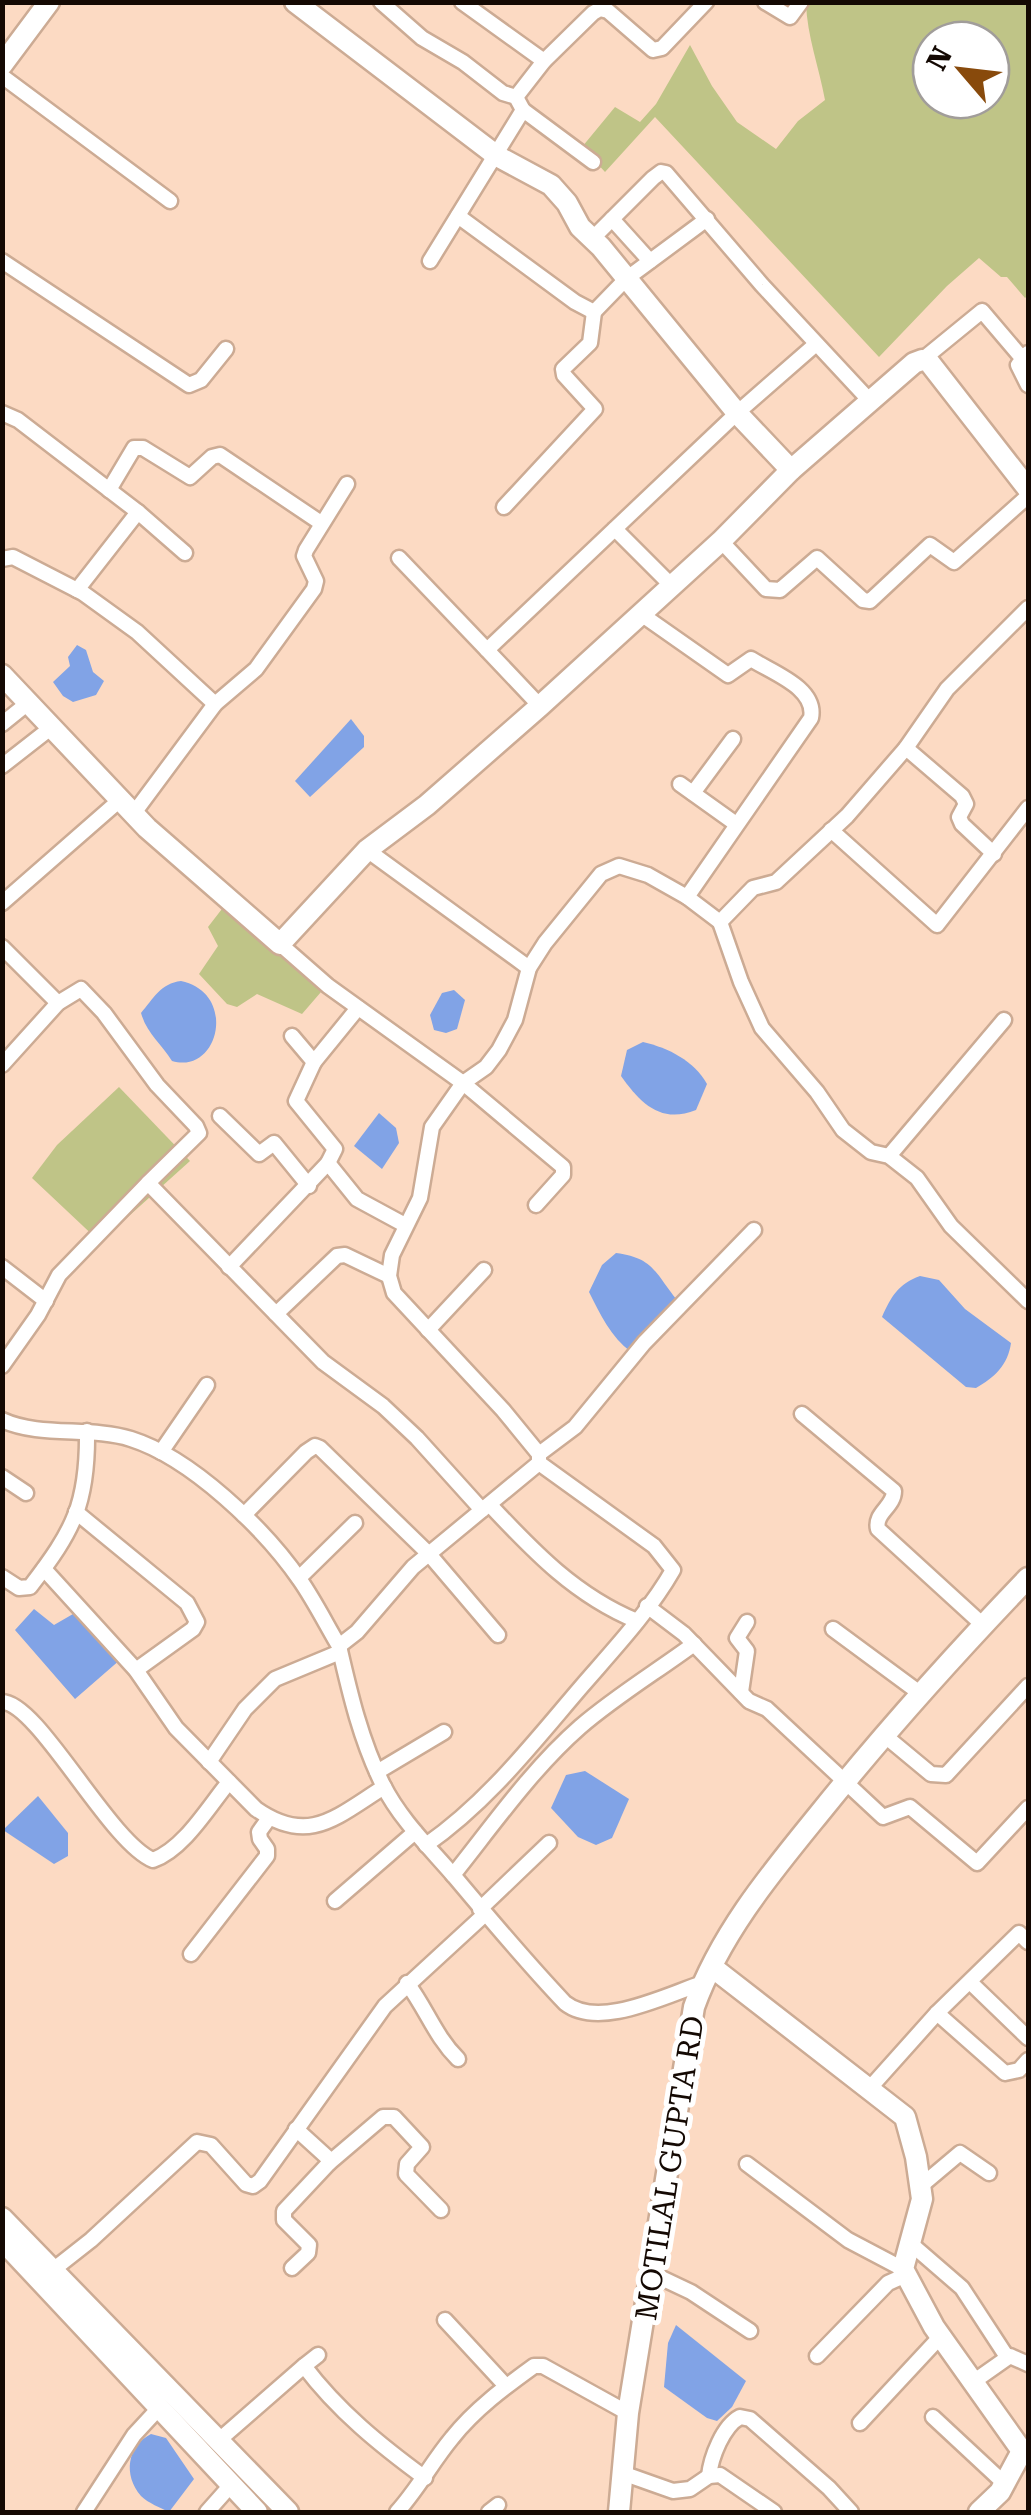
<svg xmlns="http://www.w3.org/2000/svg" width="1031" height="2515" font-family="'Roboto Serif',serif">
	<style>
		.green { fill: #bfc487; fill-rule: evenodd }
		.water { fill: #81a3e6 }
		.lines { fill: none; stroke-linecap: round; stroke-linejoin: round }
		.street-casing { stroke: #ccab94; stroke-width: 19 }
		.secondary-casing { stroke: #ccab94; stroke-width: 25 }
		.street { stroke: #fff; stroke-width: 14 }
		.secondary { stroke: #fff; stroke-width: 20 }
		.labels { text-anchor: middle; stroke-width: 10; stroke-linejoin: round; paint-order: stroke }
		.street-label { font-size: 30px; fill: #140903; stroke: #fff }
	</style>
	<rect width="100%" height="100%" fill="#fcdac3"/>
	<g class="green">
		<path d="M 806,3 L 1028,3 L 1028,295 L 1025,298 L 1007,277 L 1001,277 L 979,258 L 947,286 L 879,357 L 655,117 L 605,172 L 582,147 L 615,107 L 640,122 L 656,104 L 690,45 L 712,86 L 737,122 L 776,149 L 798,121 L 825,100 C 819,67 807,36 806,3 ZM 931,40 L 991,40 L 991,100 L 931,100 Z"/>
		<polygon points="225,905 321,992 302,1014 257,994 237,1007 227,1004 199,974 218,946 208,927"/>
		<polygon points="119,1087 190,1161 100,1242 32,1178 57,1145"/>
	</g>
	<g class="water">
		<polygon points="77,645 86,650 93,672 104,681 96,695 73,702 63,696 53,682 70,666 68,657"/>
		<polygon points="351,719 364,736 364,747 310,797 295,781"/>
		<path d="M 181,981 C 238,993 219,1075 172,1061 C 161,1043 147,1034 141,1013 C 153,999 161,983 181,981 Z"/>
		<polygon points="454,990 465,1000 457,1029 446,1033 434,1030 430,1015 442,993"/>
		<path d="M 643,1042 C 669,1048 694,1061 707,1084 L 696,1110 C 661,1124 641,1104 621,1076 L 627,1050 Z"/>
		<polygon points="379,1113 396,1128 399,1143 382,1169 354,1146"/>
		<path d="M 616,1253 C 654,1258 655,1273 677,1300 L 631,1352 C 611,1337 600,1314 589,1292 L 602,1265 Z"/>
		<path d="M 920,1276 L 939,1280 L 965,1309 L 1011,1343 C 1008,1365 994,1378 976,1388 L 966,1387 L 882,1317 C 891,1297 898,1284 920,1276 Z"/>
		<polygon points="34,1609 54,1625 73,1614 121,1659 75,1699 15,1630"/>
		<polygon points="585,1771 629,1799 612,1838 596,1845 578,1837 551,1808 566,1775"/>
		<polygon points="38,1796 68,1833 68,1856 54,1864 3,1830"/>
		<polygon points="676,2325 746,2381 732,2407 717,2421 707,2418 664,2387 668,2343"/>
		<path d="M 151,2434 L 166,2438 L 194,2479 L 169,2512 C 161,2508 148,2503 141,2496 C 123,2475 127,2446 151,2434 Z"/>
	</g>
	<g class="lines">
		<g class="street-casing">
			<g id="street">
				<polyline points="381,2 422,38 463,62 503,93 516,97 523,110 593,162"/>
				<polyline points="462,2 544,61"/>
				<polyline points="765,2 790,17 801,2"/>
				<polyline points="2,76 170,201"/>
				<polyline points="516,97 544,61 593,13 600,9 608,11 653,50 662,48 706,2"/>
				<polyline points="458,216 575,302 594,312 626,279 707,219"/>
				<polyline points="612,219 650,261"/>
				<polyline points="592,239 653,178 661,172 666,173 762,285 870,401"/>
				<polyline points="2,261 189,385 201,380 226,349"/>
				<polyline points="430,261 523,110"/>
				<polyline points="1028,353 1018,365 1028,385"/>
				<polyline points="922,360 982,311 1022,358"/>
				<polyline points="2,413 18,420 138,512 185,553"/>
				<polyline points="109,490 134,448 143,448 190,477 212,457 220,455 321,523"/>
				<polyline points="504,507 595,409 564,375 563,369 590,343 594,312"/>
				<polyline points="615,529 672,586"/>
				<polyline points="721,541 766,589 780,590 817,558 863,600 870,601 930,545 954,562 1028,496"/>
				<polyline points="399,558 487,650"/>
				<polyline points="2,559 13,557 83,593 137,632 215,704"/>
				<polyline points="77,590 138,512"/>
				<path d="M 641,614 L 728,675 L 751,659 C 773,673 817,688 811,718 L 687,897"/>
				<polyline points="540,706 487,650 737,413 816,344"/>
				<polyline points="2,724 28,703"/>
				<polyline points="906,748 962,796 966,804 959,817 962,824 994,854"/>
				<polyline points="2,766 52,727"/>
				<polyline points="680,784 736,824"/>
				<polyline points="693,793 733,739"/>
				<polyline points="134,813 215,704 256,669 314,589 316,581 304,556 306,550 347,484"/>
				<polyline points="831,830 937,925 1028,808"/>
				<polyline points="367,850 529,968"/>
				<polyline points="2,903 121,799"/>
				<polyline points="720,922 741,982 762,1028 817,1092 843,1130 871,1152 889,1156 917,1178 951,1226 1028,1301"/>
				<polyline points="2,947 58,1003"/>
				<polyline points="292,1036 314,1062 358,1008"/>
				<polyline points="314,1062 296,1101 335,1149 328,1163"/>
				<polyline points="2,1065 58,1003 81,989 104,1013 157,1085 196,1126 199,1133 148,1183"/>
				<polyline points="220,1116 259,1154 274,1143 309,1186"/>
				<polyline points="889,1156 1004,1020"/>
				<polyline points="536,1205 563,1175 563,1167 463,1083 486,1067 499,1050 515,1020 529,968 545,943 601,874 619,866 648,875 687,897 720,922 753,888 776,882 847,816 906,748 947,689 1028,608"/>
				<polyline points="2,1267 46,1301"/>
				<polyline points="229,1267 328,1163 357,1199 405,1225"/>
				<polyline points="276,1314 337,1256 345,1255 389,1276"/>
				<polyline points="428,1330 484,1270"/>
				<polyline points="2,1366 38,1315 59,1275 148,1183 323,1362 383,1406 417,1438 482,1510"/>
				<path d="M 802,1414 L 894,1491 C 894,1507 874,1513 878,1529 L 983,1625"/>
				<path d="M 2,1420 C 41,1438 90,1426 131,1439 C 191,1458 264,1528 300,1580 C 314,1600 326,1624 339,1646 L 357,1632 L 413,1567 L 539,1463 L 539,1454 L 503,1410 L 394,1293 L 389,1276 L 392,1255 L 420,1198 L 432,1127 L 463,1083 L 328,986 L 280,944"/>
				<polyline points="161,1452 207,1385"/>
				<polyline points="539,1454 575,1427 644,1343 754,1230"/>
				<polyline points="2,1477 26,1493"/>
				<path d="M 490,1505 C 534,1552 576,1596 637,1621"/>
				<polyline points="76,1512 187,1603 197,1622 193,1629 136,1670"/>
				<polyline points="244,1515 306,1452 315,1446 320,1448 429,1554 498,1635"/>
				<path d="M 44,1569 L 136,1670 L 176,1728 L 256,1809 C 309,1846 336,1817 384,1787"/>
				<path d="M 2,1577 L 19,1588 L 30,1587 C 74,1530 88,1503 87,1431"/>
				<polyline points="299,1578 355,1523"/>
				<polyline points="647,1606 684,1634 749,1701 767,1709 883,1817 910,1807 977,1863 1028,1808"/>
				<polyline points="833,1629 921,1694"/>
				<path d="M 339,1646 C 350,1694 361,1741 383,1785 C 400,1819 429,1847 454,1876 C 490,1919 526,1962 565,2003 C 599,2030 666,1995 703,1983"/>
				<polyline points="741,1692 747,1651 737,1638 747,1622"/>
				<path d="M 2,1702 C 38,1702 109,1842 153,1860 C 184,1849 209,1806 229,1782"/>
				<polyline points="884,1735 931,1774 946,1775 1028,1686"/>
				<polyline points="209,1762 245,1709 275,1679 340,1652"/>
				<polyline points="377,1772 444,1732"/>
				<path d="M 426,1845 C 488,1802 533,1743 582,1686 C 614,1649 649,1612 673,1570 L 654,1546 L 539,1463"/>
				<path d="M 453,1875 C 493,1825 532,1769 580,1727 C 616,1696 656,1672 694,1644"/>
				<polyline points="335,1901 415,1832"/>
				<polyline points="480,1909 549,1843"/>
				<polyline points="191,1954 267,1856 267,1849 260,1839 259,1832 269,1818"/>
				<path d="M 407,1983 C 427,2010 435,2036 458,2059"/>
				<polyline points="971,1983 1028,2038"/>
				<polyline points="937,2013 1005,2073 1019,2070 1028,2060"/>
				<polyline points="869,2089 937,2013 1019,1933 1028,1942"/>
				<polyline points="329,2163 383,2117 394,2117 422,2147 407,2164 406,2174 441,2210"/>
				<polyline points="747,2164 848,2240 903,2269"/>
				<polyline points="922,2185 960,2153 989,2173"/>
				<polyline points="910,2243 962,2288 1007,2357"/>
				<polyline points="292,2268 308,2253 309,2245 284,2220 284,2211 329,2163 329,2159 296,2129"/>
				<polyline points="49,2273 91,2240 197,2142 211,2145 246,2184 253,2186 260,2181 385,2006 484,1915"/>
				<polyline points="653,2274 691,2292 750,2331"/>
				<polyline points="445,2320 506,2386"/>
				<polyline points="817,2356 888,2283 906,2275"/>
				<polyline points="304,2366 318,2355"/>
				<polyline points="973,2382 1010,2356 1028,2364"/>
				<polyline points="933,2417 1005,2484"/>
				<polyline points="860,2423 940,2337"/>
				<path d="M 218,2441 L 304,2366 C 338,2411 380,2445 425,2478"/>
				<polyline points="625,2474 673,2491 690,2489 709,2476 720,2475 774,2512"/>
				<path d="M 709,2476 C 711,2457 723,2426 740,2417 L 750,2419 L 829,2488 L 851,2512"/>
				<polyline points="84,2512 134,2435 159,2408"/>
				<polyline points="207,2512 231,2485"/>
				<path d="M 397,2512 C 418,2489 432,2462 452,2438 C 475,2409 505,2387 534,2366 L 543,2366 L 628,2413"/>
				<polyline points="489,2512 498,2505"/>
			</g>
		</g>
		<g class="secondary-casing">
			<g id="secondary">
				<polyline points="295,2 497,156 551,185 567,203 580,227 601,247 737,413 791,470"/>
				<polyline points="2,65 49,2"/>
				<polyline points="2,675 147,828 280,944 367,850 427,805 540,706 721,541 791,470 914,363 922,360 929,362 1028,489"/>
				<polyline points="712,1967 905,2117 916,2157 922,2199 903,2269 934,2327 1022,2451 1000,2492 979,2512"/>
				<polyline points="2,2218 288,2512"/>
				<polyline points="2,2240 257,2512"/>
				<path d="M 619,2512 L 628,2413 L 694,2007 C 720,1934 771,1873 819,1814 C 885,1732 955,1654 1028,1578"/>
			</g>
		</g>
		<use href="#street" class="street"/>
		<use href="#secondary" class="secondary"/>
	</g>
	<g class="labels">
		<g class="street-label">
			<text transform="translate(670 2168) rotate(-81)" y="10">MOTILAL GUPTA RD</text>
		</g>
	</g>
	<rect width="1031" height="2515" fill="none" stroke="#140903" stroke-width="10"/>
	<g transform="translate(961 70) rotate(298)"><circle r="48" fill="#ffffff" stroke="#a19d9a" stroke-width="2.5"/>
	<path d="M0-8L18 38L0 25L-18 38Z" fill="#884a0c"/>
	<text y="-15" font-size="28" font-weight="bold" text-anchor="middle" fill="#140903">N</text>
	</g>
</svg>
